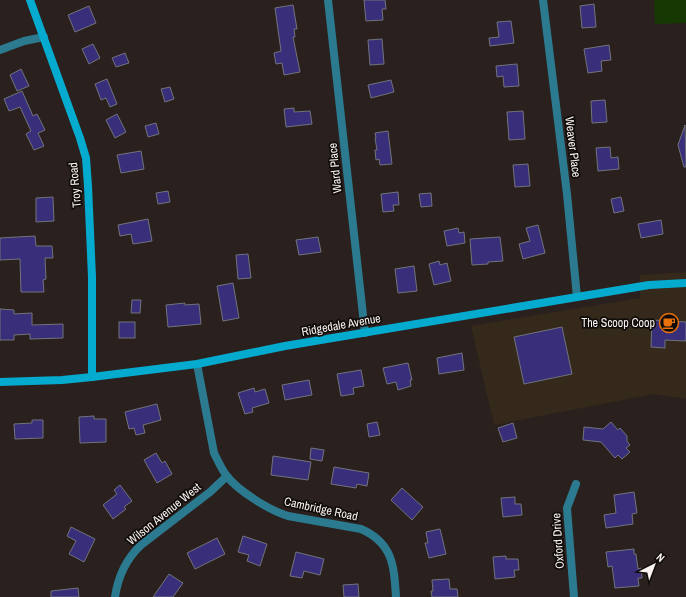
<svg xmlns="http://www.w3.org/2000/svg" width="686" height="597" font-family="'Archivo Narrow',sans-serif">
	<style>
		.commercial { fill: #34291a }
		.green { fill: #163904 }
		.building { fill: #382e79; stroke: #72737c }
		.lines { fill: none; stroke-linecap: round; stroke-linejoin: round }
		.street { stroke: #2b7a90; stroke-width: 8 }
		.secondary { stroke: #04abcf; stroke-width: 8 }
		.labels { text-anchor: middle; stroke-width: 3.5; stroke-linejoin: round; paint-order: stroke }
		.street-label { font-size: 12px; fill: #f8f2f0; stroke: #100c0a }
		.poi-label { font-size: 12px; fill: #f8f2f0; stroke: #100c0a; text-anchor: end }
	</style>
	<rect width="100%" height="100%" fill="#2a211e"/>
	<polygon class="commercial" points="686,272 686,399 654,394 494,425 471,326 640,298 640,275"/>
	<polygon class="green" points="654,0 686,0 686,23 655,24"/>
	<g class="building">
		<polygon points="364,0 385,0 386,9 382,9 383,20 366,21"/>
		<polygon points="594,4 596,27 582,28 580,6"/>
		<polygon points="293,5 297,29 294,29 295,37 293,37 300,72 284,75 282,63 276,64 274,53 281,51 275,8"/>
		<polygon points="89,6 96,23 75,32 68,15"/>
		<polygon points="511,21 514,43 490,46 489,38 499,37 497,22"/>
		<polygon points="382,39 384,64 370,65 368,40"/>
		<polygon points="93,44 100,58 89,64 82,49"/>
		<polygon points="609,45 611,60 601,61 602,71 588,73 584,49"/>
		<polygon points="125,53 129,63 116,67 112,58"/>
		<polygon points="517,64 519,86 504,87 503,76 497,77 496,66"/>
		<polygon points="21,69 29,86 17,91 10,75"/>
		<polygon points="107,79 117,104 110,107 106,98 101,100 95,84"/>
		<polygon points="391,80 394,92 371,98 368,85"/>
		<polygon points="170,87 174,99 165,102 161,89"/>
		<polygon points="22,91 33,116 37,114 45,130 38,133 44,146 34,150 26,134 31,131 20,107 9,111 4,99"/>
		<polygon points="605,100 607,122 592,123 591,101"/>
		<polygon points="294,108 294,112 310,111 312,124 286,127 284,109"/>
		<polygon points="523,111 525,139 509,140 507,112"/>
		<polygon points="117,114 126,132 115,138 106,120"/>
		<polygon points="156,123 159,134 148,137 145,126"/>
		<polygon points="685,125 686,167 684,167 678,145"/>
		<polygon points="388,131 392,164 380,165 379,159 376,160 375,150 377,150 375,138 376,138 375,133"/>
		<polygon points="610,147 611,158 618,157 619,169 598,171 596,148"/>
		<polygon points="141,151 144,169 121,173 117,155"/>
		<polygon points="528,164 530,186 515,187 513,165"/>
		<polygon points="168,191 170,202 158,204 156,193"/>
		<polygon points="398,192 399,205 393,205 394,211 383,212 381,194"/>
		<polygon points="431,193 432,206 421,207 419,194"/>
		<polygon points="53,197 54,221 36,222 36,198"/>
		<polygon points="621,197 624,211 614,213 611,199"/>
		<polygon points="148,219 152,241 133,244 131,234 120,236 118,225"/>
		<polygon points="661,220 663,234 641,238 638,224"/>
		<polygon points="538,225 545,253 523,259 519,244 530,241 526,228"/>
		<polygon points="458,228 459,233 464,232 465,243 447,246 444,231"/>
		<polygon points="35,236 36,246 52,246 53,258 45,258 46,279 43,280 44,292 21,292 20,259 0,260 0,238"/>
		<polygon points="318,237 321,252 299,255 296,240"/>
		<polygon points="500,237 503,261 488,262 488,264 472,265 470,239"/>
		<polygon points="248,254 251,278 238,279 236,255"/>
		<polygon points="439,261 440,265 447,263 451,281 434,285 429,264"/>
		<polygon points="414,266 417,291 398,293 395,269"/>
		<polygon points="233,283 239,318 223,321 217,286"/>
		<polygon points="132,300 141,300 140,313 131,313"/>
		<polygon points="185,303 185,305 199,304 201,324 168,327 166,305"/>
		<polygon points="0,309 14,310 14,314 32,313 32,325 63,324 63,338 30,339 30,334 14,335 14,340 0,340"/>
		<polygon points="652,320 686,322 686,341 665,340 665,348 651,347"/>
		<rect x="119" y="322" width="16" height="16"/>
		<polygon points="562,327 572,374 524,384 514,337"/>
		<polygon points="462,353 464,370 439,374 437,358"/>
		<polygon points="408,363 412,380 410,380 411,386 398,390 396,382 387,384 383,368"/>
		<polygon points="361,370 364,386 353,388 354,394 341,396 337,374"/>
		<polygon points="309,380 312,395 285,400 282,385"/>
		<polygon points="254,388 255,392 265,389 269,403 252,408 253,412 245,414 238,393"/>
		<polygon points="157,404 161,420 143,425 145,433 136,435 134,428 129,429 125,412"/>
		<polygon points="94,416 94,419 106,419 106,442 80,443 79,417"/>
		<polygon points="32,420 43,420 43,438 15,439 14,424 32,423"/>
		<polygon points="377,422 380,435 369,437 367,424"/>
		<polygon points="611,422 618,430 620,428 627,436 627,441 630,445 626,448 630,452 622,459 618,455 615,458 601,442 583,440 584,427 603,429"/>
		<polygon points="513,423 517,438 503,442 498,428"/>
		<polygon points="311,448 324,450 322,461 310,459"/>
		<polygon points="156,453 162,463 165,461 172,474 157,483 144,460"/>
		<polygon points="273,456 311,462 308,480 271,475"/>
		<polygon points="334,467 369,473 367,486 357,484 356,488 331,484"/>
		<polygon points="120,485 132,501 124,507 126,509 113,519 103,505 117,494 114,490"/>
		<polygon points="402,488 423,507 412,520 391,500"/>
		<polygon points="634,492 637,513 632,514 633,524 606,528 604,515 616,513 614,495"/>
		<polygon points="515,497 515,504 521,504 522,515 503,517 501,498"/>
		<polygon points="71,527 95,539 84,562 69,554 76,541 67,536"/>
		<polygon points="440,529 446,554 429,558 425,543 428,543 426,532"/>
		<polygon points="243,536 267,544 260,566 247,561 249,555 238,552"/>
		<polygon points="217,538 225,554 195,569 187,553"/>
		<polygon points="634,549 634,554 636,554 638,569 641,568 642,578 638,578 639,586 615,588 612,566 608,567 606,552"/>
		<polygon points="296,552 324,559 320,575 304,571 302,578 290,576"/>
		<polygon points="506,556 506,559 518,559 519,570 514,570 515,577 495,579 493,557"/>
		<polygon points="169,574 183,583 173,597 153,597"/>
		<polygon points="449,579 450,589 457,589 458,597 432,597 431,591 433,591 432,580"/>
		<polygon points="358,584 359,597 344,597 343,585"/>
		<polygon points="78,588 79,597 51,597 51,591"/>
	</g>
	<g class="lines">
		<g class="street">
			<polyline points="328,0 365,333"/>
			<polyline points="543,0 567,194 577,297"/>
			<polyline points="0,50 24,41 44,37"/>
			<path d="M 197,364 L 214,453 C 218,461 221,468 226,475 C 238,491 269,510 288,516 L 361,529 C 393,543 394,566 396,597"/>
			<path d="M 115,597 C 118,577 126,559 141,545 L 210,492 L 227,476"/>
			<polyline points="574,597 567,508 576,484"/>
		</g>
		<g class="secondary">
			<polyline points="30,0 80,138 86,158 88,186 92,277 92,377"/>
			<polyline points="0,382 62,380 92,377 197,364 285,346 577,297 649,285 686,283"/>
		</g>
	</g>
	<defs>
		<g id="cafe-ring" transform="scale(1)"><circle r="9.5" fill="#100c0a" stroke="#e8710a" stroke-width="1.5"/><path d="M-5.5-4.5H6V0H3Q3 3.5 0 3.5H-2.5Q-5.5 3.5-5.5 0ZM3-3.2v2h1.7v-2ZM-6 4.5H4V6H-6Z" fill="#e8710a"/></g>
	</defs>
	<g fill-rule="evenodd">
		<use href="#cafe-ring" x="669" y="323"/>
	</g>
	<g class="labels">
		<g class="street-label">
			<text transform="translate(573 147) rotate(83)" y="4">Weaver Place</text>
			<text transform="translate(335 168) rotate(-96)" y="4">Ward Place</text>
			<text transform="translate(75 185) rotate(-95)" y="4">Troy Road</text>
			<text transform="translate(341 325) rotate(-10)" y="4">Ridgedale Avenue</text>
			<text transform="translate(321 509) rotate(12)" y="4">Cambridge Road</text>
			<text transform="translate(164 514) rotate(-39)" y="4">Wilson Avenue West</text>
			<text transform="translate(558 541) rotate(-94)" y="4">Oxford Drive</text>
		</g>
		<g class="poi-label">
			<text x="655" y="327">The Scoop Coop</text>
		</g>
	</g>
	<g transform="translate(654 565) rotate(42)" stroke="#100c0a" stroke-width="3" paint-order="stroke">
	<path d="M0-3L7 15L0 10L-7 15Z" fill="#f8f2f0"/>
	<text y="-6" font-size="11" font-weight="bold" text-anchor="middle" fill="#f8f2f0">N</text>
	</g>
</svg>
